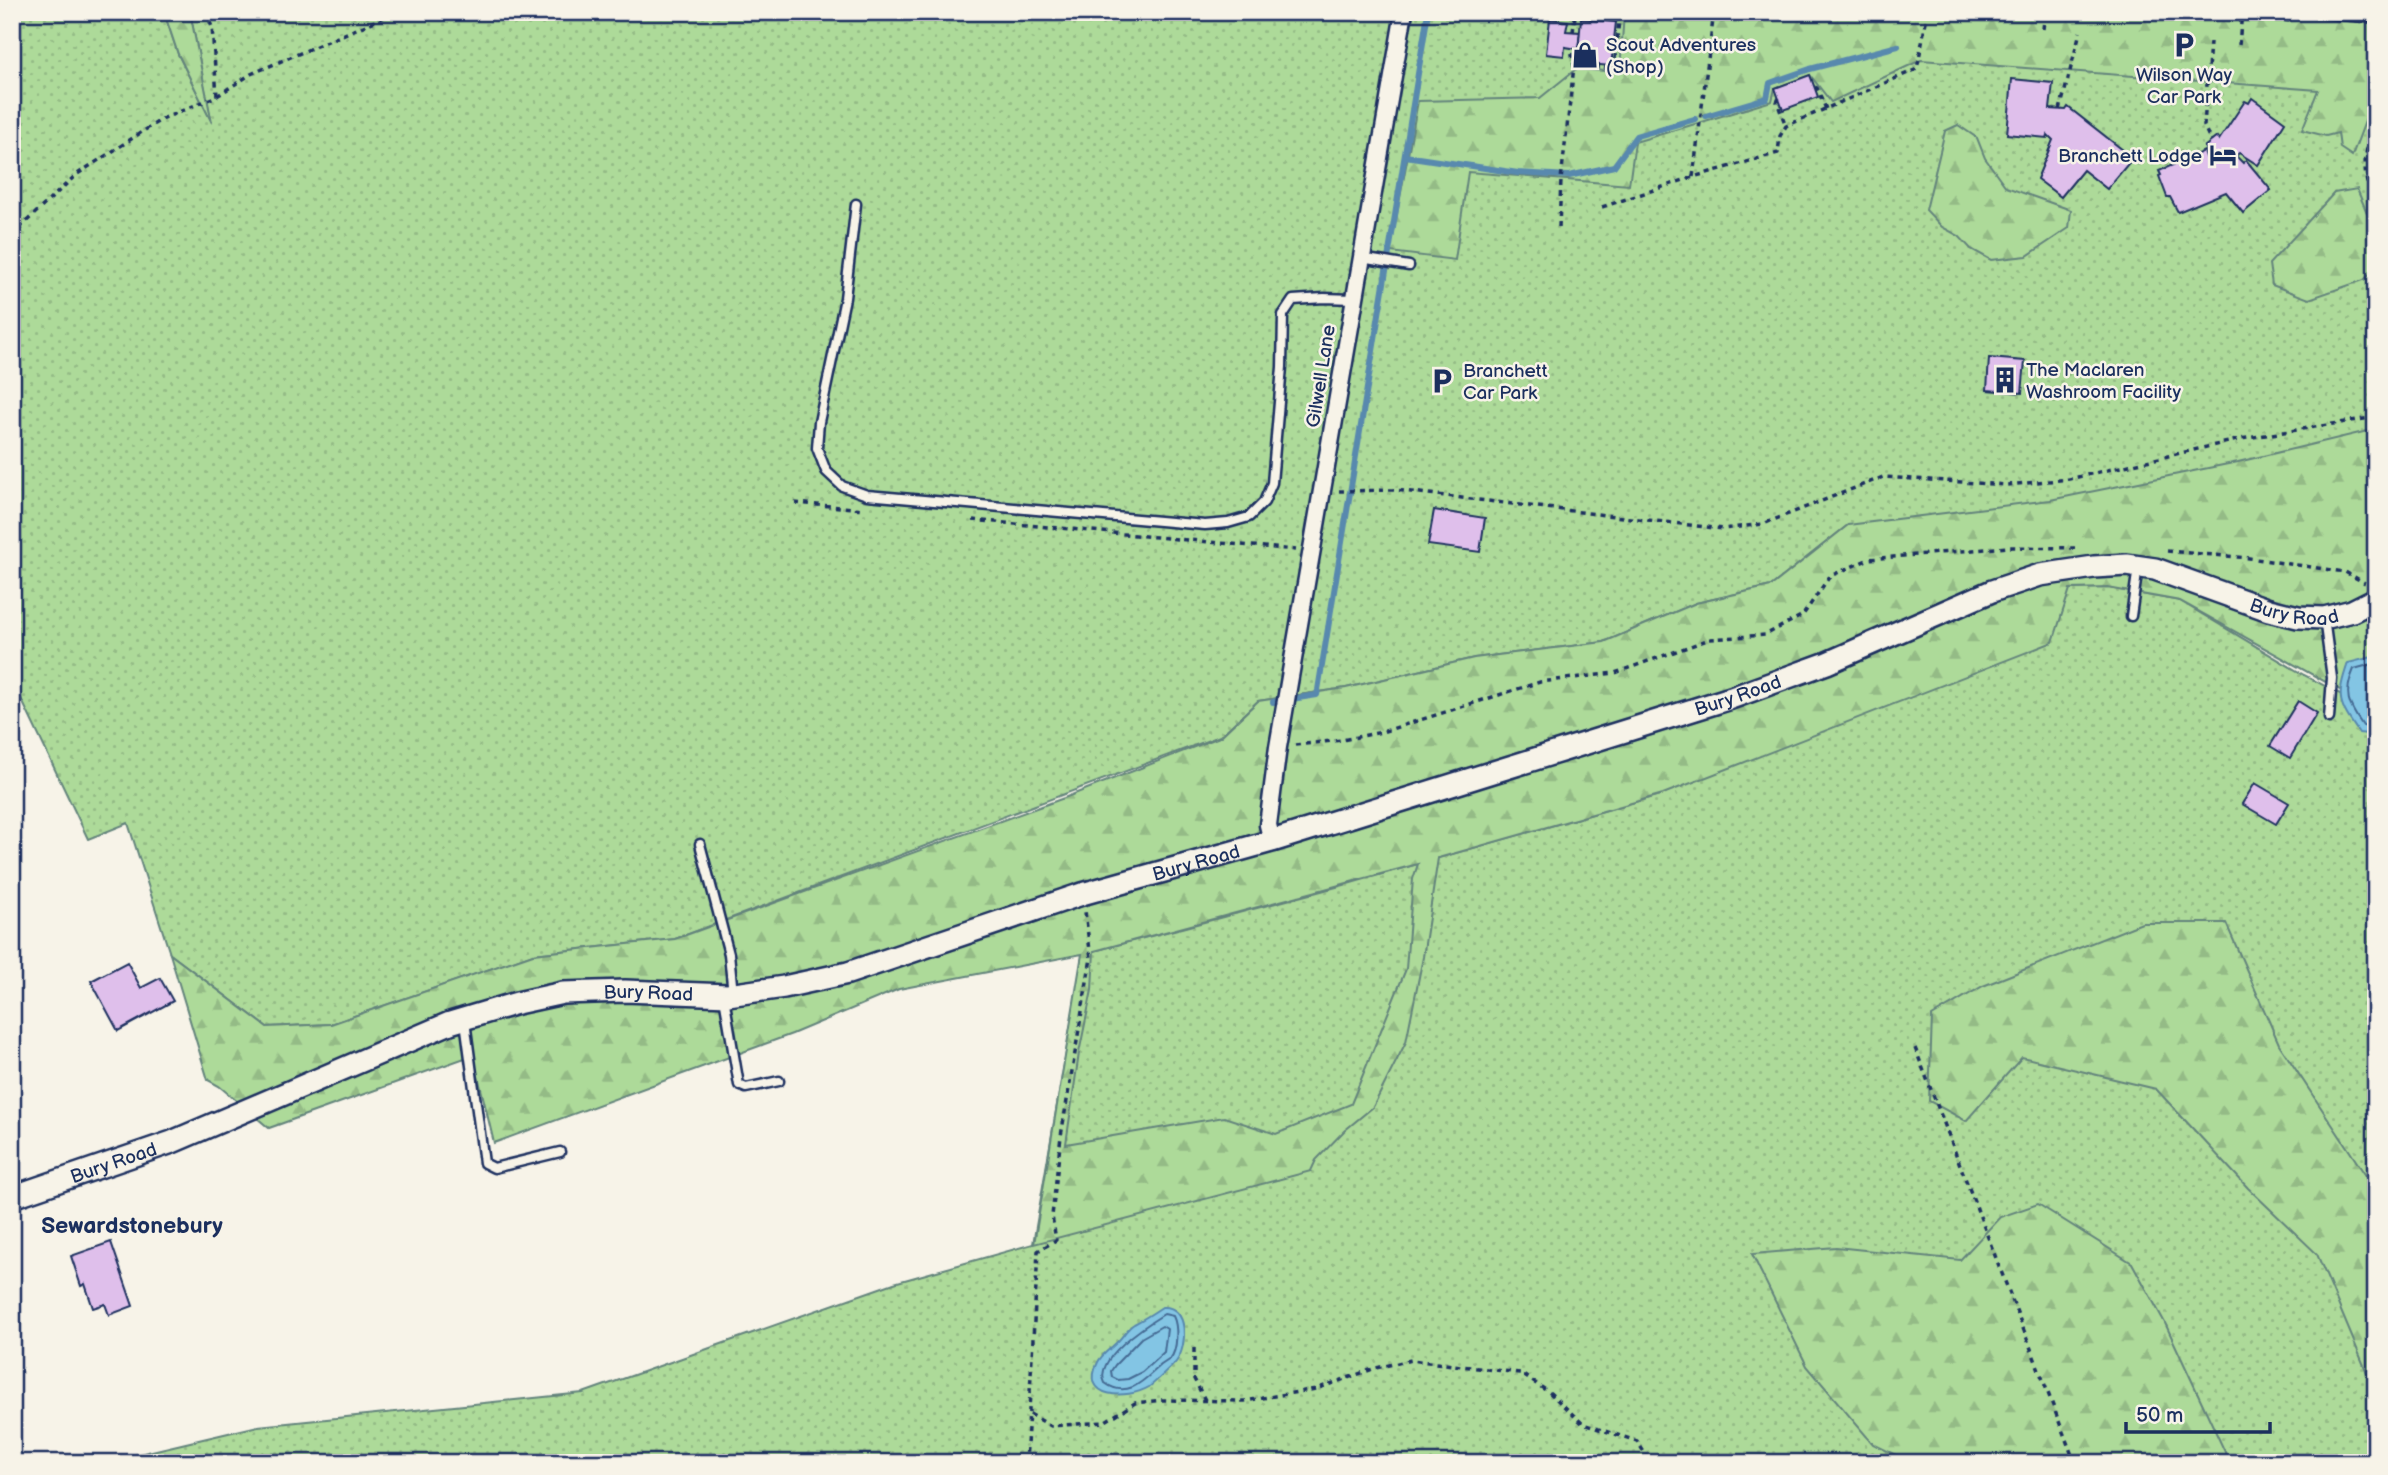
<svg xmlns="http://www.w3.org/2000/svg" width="2388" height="1475" font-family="'Balsamiq Sans',sans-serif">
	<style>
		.grass { fill: url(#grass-dots); stroke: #64847c; stroke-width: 2 }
		.forest { fill: url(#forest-firs); stroke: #64847c; stroke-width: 2; fill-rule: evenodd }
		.water { fill: #83c5e4; stroke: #5989ae; stroke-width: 2 }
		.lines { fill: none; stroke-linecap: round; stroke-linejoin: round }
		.shore { stroke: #456b94; stroke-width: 2 }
		.stream { stroke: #5989ae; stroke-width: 6 }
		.building { fill: #dfbfeb; stroke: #1b2f5e; stroke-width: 2 }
		.service-casing { stroke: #1b2f5e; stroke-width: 13 }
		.minor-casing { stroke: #1b2f5e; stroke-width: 21 }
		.tertiary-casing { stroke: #1b2f5e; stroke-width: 26 }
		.path { stroke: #1b2f5e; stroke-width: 3.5; stroke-dasharray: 5 5; stroke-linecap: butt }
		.service { stroke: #f7f3e8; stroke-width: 8 }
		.minor { stroke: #f7f3e8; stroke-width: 16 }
		.tertiary { stroke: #f7f3e8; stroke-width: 21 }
		.labels { text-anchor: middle; stroke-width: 5; stroke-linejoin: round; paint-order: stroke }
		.poi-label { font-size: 19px; fill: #1b2f5e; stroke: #f7f3e8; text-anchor: start }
		.street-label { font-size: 19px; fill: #1b2f5e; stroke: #f7f3e8 }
		.quarter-label { font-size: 23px; font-weight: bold; fill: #1b2f5e; stroke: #f7f3e8 }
	</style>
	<defs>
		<pattern id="grass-dots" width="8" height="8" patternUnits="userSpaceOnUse" patternTransform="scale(1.75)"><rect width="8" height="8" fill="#adda99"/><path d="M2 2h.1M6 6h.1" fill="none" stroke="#94bb86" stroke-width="1.8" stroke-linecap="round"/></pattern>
		<pattern id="forest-firs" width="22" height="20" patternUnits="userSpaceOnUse" patternTransform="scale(1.75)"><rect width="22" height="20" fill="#adda99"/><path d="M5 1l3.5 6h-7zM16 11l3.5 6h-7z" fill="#94bb86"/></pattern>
	</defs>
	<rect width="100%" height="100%" fill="#f7f3e8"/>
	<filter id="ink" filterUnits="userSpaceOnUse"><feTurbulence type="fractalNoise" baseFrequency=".0143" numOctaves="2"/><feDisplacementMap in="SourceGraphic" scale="14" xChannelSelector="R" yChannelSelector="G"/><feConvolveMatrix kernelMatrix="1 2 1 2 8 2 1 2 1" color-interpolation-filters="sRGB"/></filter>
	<g filter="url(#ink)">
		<g class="grass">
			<polygon points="12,12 164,12 178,54 211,120 190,12 1343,12 1363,15 1362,12 2376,12 2376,548 1848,525 1771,586 1696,603 1604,642 1474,658 1346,688 1258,701 1220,736 675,939 533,954 331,1024 267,1027 170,954 128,823 88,839 18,692 12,694"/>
			<polygon points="2108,588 2180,601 2304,675 2376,713 2376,1463 101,1463 258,1426 583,1393 894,1283 1033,1244 1083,954 1344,885 1663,794 2070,589"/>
		</g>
		<g class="forest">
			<polygon points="164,12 190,12 212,123 178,54"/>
			<polygon points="1624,12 2376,12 2376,92 2352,156 2340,148 2338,133 2326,136 2302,130 2318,90 1921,60 1831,102 1810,75 1775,88 1772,101 1635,142 1629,185 1468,172 1455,260 1390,252 1418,101 1540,98 1576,69 1620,72"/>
			<polygon points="1958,125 1977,138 1985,158 2006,187 2071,210 2069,228 2027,256 1991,260 1971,249 1959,236 1942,227 1926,210 1945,131"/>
			<polygon points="2357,189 2376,234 2376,268 2364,280 2309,299 2272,285 2269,264 2334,193"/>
			<path d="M 2376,429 L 2376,710 L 2180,601 L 2108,588 L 2070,589 L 2053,642 L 1663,794 L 1438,858 L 1423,957 L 1406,1042 L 1373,1107 L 1344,1131 L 1316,1160 L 1311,1171 L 1034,1244 L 1082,954 L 899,989 L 792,1034 L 494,1143 L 473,1055 L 269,1128 L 219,1086 L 208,1080 L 170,954 L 267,1027 L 331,1024 L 533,954 L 675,939 L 1064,798 L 1220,737 L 1258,701 L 1346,688 L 1474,658 L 1604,642 L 1696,603 L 1771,586 L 1848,525 L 2050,500 L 2238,462 ZM 1418,864 L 1413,879 L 1406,969 L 1351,1104 L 1276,1134 L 1224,1117 L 1066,1144 L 1079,1053 L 1092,990 L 1094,951 Z"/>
			<polygon points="2142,923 2226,923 2279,1044 2376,1191 2376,1394 2317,1254 2248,1188 2156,1089 2022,1057 1966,1121 1929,1101 1932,1016 1983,986"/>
			<polygon points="2038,1204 2132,1263 2165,1323 2225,1452 2226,1463 2046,1463 2044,1461 1912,1463 1873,1444 1807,1366 1752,1254 1836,1247 1960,1260 2000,1217"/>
		</g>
		<g class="water">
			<path d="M 2376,656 L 2376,735 L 2359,733 C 2338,703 2336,698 2348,663 Z"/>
			<path d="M 1162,1307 C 1189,1305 1188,1346 1176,1362 C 1174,1365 1152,1385 1149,1387 C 1127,1400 1079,1399 1098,1362 C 1102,1354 1109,1350 1116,1343 C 1122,1338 1127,1328 1134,1324 C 1144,1319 1153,1313 1162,1307 Z"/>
		</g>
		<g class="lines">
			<g class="shore">
				<path d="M 2376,663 L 2354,669 C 2343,694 2348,705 2363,726 L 2376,728"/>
				<path d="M 1164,1314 L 1173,1316 C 1178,1326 1178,1350 1170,1359 C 1167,1361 1164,1363 1161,1365 C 1145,1379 1128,1400 1105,1383 C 1093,1359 1146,1325 1164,1314 Z"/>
				<polygon points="1162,1326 1167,1329 1164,1352 1142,1372 1128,1379 1118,1380 1112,1377 1111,1371 1115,1365 1141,1338"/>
			</g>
			<g class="stream">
				<polyline points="1706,116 1767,98 1770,83 1810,69 1898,46"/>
				<polyline points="1405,156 1518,173 1569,176 1614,166 1636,136 1695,119"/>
				<polyline points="1273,702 1317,695 1318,690 1428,12"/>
			</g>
		</g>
		<g class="building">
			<polygon points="1550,19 1568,21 1566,31 1580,32 1578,49 1565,47 1564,56 1546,54"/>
			<polygon points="1581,19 1616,22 1611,66 1577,63"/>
			<polygon points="1810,75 1818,97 1783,110 1775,88"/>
			<polygon points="2012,79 2053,83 2050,109 2066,110 2068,107 2133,158 2107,189 2083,170 2061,197 2037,179 2053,140 2048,135 2047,138 2007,134"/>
			<polygon points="2252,98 2285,122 2258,165 2239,153 2236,156 2243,163 2246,160 2271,190 2243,213 2226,192 2178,212 2170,197 2167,197 2159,176 2161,175 2159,171 2204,151 2206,157 2209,154 2204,147 2217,137 2219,140 2245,101 2249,103"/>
			<polygon points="1989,358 2025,361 2022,393 1987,390"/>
			<polygon points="1434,510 1485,518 1480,552 1428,545"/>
			<polygon points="2298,701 2317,713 2290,758 2270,746"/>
			<polygon points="2255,783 2289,803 2276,824 2242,804"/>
			<polygon points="127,962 141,988 160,978 173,1001 118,1031 91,981"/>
			<polygon points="111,1242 133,1306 109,1315 105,1304 93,1308 85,1284 81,1286 71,1256"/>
		</g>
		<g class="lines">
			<g class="service-casing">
				<g id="service">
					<polyline points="2304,12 2376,18"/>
					<polyline points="856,204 845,298 819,422 817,448 826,471 842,486 867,495 1205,525 1228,523 1249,517 1264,502 1272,483 1282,367 1283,315 1293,300 1324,298 1354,299"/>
					<polyline points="1361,258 1409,266"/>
					<polyline points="2131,616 2138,567"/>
					<polyline points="2324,618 2332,678 2329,718"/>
					<polyline points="700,844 729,954 733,994"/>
					<polyline points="724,997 739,1085 746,1088 779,1081"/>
					<polyline points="465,1021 484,1163 494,1168 560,1152"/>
				</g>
			</g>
			<g class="minor-casing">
				<polyline id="minor" points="1272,841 1268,825 1278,747 1404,12"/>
			</g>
			<g class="tertiary-casing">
				<g id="tertiary">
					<path id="s1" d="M 12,1197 L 172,1142 L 450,1023 L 517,1003 L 563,993 L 625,991 L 728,995 L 784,987 L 848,973 L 1082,894 L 1272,841 L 1731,698 L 1827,663 L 1992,591 L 2040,575 L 2094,567 L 2127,565 L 2155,569 L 2269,610 L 2298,617 L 2324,618 L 2352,611 L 2376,599"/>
				</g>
			</g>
			<g class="path">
				<polyline points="206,12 212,27 217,96"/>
				<polyline points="2195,12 2293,21"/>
				<polyline points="2043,29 2045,12"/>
				<polyline points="1573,32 1575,16 1614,19 1614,12"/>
				<polyline points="2210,42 2204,126 2211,142"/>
				<polyline points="2239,45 2242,12"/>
				<polyline points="1574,66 1614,69 1619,20 1614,19"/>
				<polyline points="1815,87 1817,88 1826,109"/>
				<polyline points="1779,98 1777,102 1786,126"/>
				<polyline points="2060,110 2080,32"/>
				<path d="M 2376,120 C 2364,152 2359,173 2376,205"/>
				<polyline points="1693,177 1714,12"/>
				<polyline points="1602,207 1693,177 1778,153 1780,136 1786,126 1917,69 1927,16"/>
				<polyline points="1559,227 1561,180 1574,66 1571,48"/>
				<polyline points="12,235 76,175 162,119 217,96 251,74 396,12"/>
				<polyline points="1339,491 1395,490 1723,529 1763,524 1883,477 2007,485 2069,479 2241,439 2376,417"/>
				<polyline points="795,503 864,509"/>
				<polyline points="973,520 1296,550"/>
				<polyline points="2167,551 2249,558 2345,572 2365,583"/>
				<polyline points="1295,745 1342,740 1382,732 1540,682 1615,673 1710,639 1765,635 1803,615 1830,576 1869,559 2008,547 2075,548"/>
				<polyline points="1915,1048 2075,1463"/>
				<polyline points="1194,1348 1194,1379 1205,1400"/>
				<polyline points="1030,1414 1051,1426 1104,1422 1135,1403 1162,1400 1245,1401 1316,1389 1376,1368 1411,1360 1520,1373 1550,1393 1583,1424 1637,1441 1651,1463"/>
				<polyline points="1026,1463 1038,1251 1056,1240 1052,1216 1061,1136 1091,958 1085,912"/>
			</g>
			<use href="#service" class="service"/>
			<use href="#minor" class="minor"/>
			<use href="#tertiary" class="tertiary"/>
		</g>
	</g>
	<defs>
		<g id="parking-bare" transform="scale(2.1)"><path d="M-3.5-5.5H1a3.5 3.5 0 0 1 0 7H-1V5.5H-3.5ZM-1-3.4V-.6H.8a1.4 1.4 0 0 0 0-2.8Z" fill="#1b2f5e" stroke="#f7f3e8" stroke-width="2.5" paint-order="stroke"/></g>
		<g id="shop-bare" transform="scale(2.1)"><path d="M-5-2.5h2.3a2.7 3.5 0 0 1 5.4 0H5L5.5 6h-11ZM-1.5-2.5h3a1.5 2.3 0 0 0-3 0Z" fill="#1b2f5e" stroke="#f7f3e8" stroke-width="2.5" paint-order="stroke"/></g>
		<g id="hotel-bare" transform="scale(2.1)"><path d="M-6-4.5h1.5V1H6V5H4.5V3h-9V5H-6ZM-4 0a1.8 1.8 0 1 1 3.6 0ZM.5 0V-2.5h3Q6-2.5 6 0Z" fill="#1b2f5e" stroke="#f7f3e8" stroke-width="2.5" paint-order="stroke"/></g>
		<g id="building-bare" transform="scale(2.1)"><path d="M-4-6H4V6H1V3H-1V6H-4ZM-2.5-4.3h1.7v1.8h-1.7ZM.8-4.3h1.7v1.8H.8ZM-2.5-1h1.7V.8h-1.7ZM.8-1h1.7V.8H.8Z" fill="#1b2f5e" stroke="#f7f3e8" stroke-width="2.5" paint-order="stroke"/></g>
	</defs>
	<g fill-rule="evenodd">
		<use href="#parking-bare" x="2184" y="45"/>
		<use href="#shop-bare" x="1585" y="55"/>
		<use href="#hotel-bare" x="2223" y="155"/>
		<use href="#building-bare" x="2005" y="380"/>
		<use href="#parking-bare" x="1442" y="381"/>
	</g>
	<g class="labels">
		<g class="poi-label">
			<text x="1606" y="51">Scout Adventures<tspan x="1606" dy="22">(Shop)</tspan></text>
			<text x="2184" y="81" text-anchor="middle">Wilson Way<tspan x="2184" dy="22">Car Park</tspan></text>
			<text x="2202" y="162" text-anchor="end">Branchett Lodge</text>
			<text x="2026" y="376">The Maclaren<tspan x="2026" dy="22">Washroom Facility</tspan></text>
			<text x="1463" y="377">Branchett<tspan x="1463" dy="22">Car Park</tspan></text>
		</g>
		<g class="street-label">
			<text transform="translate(1320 376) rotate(-81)" y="7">Gilwell Lane</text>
			<text dy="7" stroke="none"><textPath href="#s1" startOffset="2396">Bury Road</textPath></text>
			<text dy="7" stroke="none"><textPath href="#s1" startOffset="1808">Bury Road</textPath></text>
			<text dy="7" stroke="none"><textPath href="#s1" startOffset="1241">Bury Road</textPath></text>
			<text dy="7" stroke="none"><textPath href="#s1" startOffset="674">Bury Road</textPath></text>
			<text dy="7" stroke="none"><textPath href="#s1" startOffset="107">Bury Road</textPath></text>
		</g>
		<g class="quarter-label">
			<text x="132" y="1233">Sewardstonebury</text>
		</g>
	</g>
	<rect width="2388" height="1475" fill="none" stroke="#f7f3e8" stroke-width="42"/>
	<rect x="21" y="21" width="2346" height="1433" fill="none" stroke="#1b2f5e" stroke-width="2.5" filter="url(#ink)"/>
	<path d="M2126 1422v10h144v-10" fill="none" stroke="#1b2f5e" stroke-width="3.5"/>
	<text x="2136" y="1422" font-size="21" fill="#1b2f5e" stroke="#f7f3e8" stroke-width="5" paint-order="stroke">50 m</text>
</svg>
